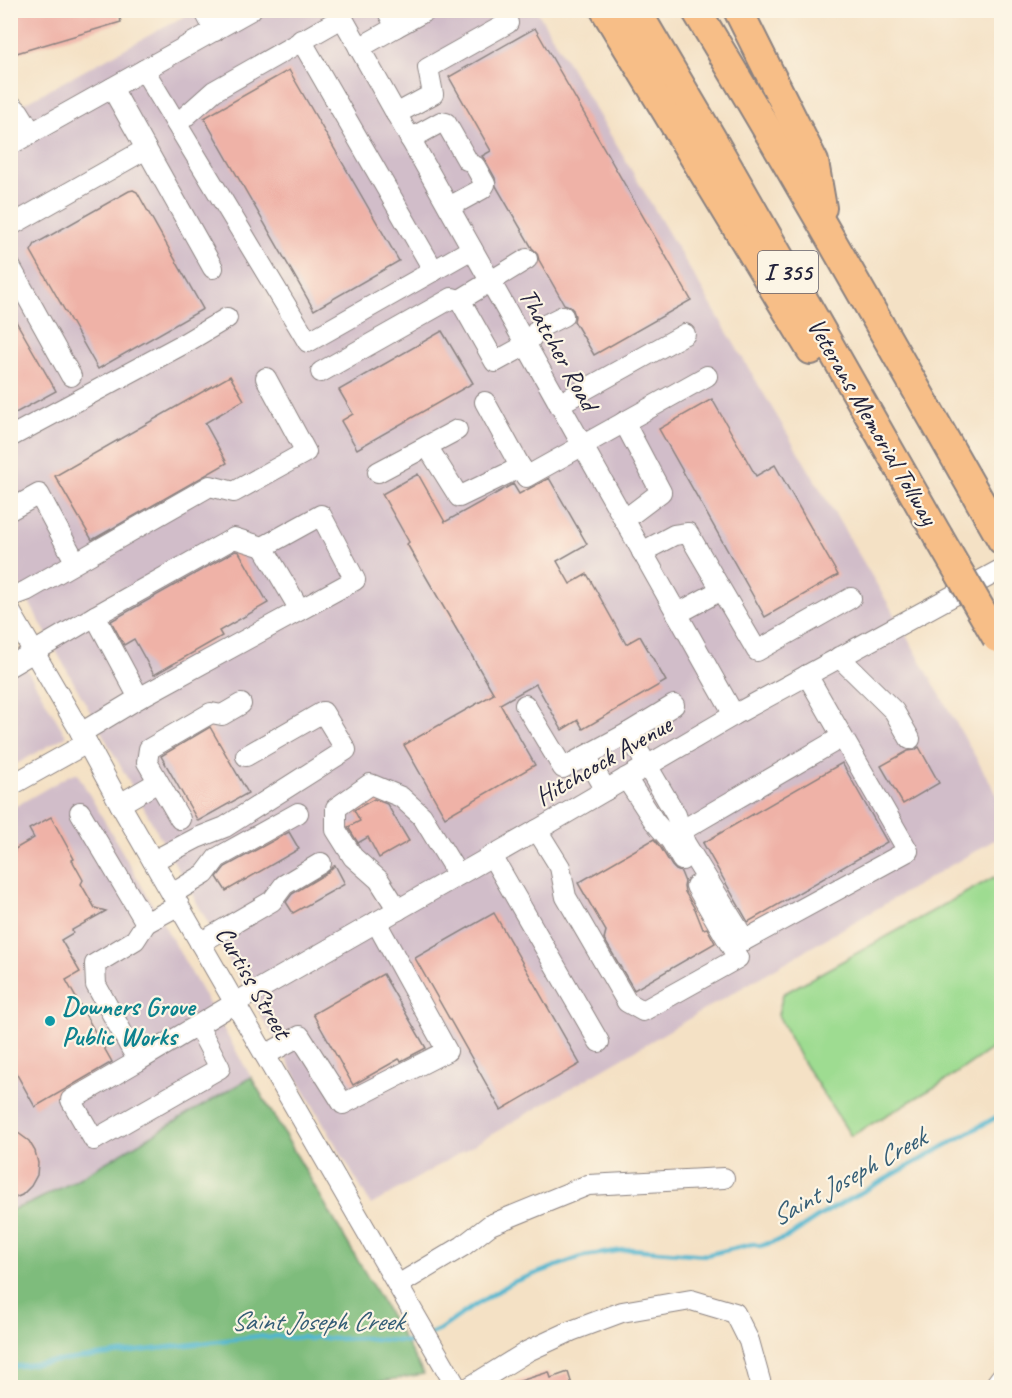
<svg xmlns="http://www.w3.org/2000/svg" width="1012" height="1398" font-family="Caveat,sans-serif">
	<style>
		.industrial { fill: #d1bdc9 }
		.green { fill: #9edc91; stroke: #607f66; stroke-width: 1.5 }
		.forest { fill: #7ebc7b; stroke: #506f5b; stroke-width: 1.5 }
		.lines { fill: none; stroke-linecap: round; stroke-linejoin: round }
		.stream { stroke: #50b6cf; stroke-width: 4.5 }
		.building { fill: #efb2a7 }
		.minor-casing { stroke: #8b8280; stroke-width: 22 }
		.highway-casing { stroke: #8b8280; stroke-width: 32 }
		.minor { stroke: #fff; stroke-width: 20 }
		.highway { stroke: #f7be87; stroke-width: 28 }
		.highway-bridge-casing { stroke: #8b8280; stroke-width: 32; stroke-linecap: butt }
		.highway-bridge { stroke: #f7be87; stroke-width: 28 }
		.culture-dot { fill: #0f9aa8; stroke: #fcf5e5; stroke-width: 2 }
		.labels { text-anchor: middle; stroke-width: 4.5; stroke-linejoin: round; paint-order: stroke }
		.shield { fill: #fcf5e5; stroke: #63616e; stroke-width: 1.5 }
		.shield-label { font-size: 24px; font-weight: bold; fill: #22223b }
		.street-label { font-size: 26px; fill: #22223b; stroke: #fcf5e5 }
		.culture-label { font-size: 26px; font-weight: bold; fill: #0d838f; stroke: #fcf5e5; text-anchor: start }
		.water-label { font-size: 27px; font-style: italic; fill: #345d76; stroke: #fcf5e5 }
	</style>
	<rect width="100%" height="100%" fill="#fcf5e5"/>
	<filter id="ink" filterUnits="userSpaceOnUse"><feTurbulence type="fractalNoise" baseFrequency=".0167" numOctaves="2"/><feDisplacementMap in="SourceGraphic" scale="12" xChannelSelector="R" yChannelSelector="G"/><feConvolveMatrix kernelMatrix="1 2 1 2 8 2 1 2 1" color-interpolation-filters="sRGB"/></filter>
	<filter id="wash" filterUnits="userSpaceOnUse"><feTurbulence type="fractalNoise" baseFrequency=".008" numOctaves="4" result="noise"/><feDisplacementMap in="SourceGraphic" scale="24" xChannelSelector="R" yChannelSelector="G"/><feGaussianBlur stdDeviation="1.35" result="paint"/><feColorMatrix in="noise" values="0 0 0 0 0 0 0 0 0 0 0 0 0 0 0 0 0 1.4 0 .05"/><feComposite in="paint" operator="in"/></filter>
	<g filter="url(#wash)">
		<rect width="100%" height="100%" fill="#f4e1c5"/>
		<g class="industrial">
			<polygon points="194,11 537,11 893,612 1001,802 1001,836 371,1205 240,980 11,570 10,111"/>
			<polygon points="10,641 66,736 11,767 10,767"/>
			<polygon points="77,773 251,1077 69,1184 31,1203 11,1210 11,809 68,776"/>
		</g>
		<polygon class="green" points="994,877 1002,888 1001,1042 945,1081 851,1136 801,1059 778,1015 783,994"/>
		<polygon class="forest" points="251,1077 424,1374 343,1388 11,1387 11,1210 31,1203 69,1184"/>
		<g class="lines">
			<g class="stream">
				<polyline points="430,1334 439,1330 475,1305 513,1282 584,1256 630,1249 706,1255 753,1244 760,1246 786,1238 821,1215 1002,1114"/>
				<polyline points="10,1367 259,1336 270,1338 275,1336 292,1338 302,1337 310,1339 317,1337 332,1339 363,1338 412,1342 423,1337"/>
			</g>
		</g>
		<g id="blocks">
			<g class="building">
				<polygon points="10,10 118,10 121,22 10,55"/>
				<polygon points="535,28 691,300 594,355 574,321 575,316 573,310 569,306 564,304 539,260 537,253 532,248 496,186 495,178 485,160 482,156 491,151 449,77"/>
				<polygon points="289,70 399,261 314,310 204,118"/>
				<polygon points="133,190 137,192 203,309 98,369 31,251 35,244 129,191"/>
				<polygon points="10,311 56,391 10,416"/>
				<polygon points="442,331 473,383 357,449 341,421 353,414 339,390"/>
				<polygon points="230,376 244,400 205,423 227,463 92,540 55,476"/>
				<polygon points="712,399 756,476 775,465 838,575 765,617 659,429"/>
				<polygon points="418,474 445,522 513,484 519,494 549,478 587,544 557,561 570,584 587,574 626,644 640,636 666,681 583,729 578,720 562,730 536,684 500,704 535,765 445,817 404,745 494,694 407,544 409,542 382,494"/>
				<polygon points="235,551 239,552 268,603 219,631 222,636 154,675 134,639 124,645 111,621"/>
				<polygon points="210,727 248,793 198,821 161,756"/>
				<polygon points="919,747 939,783 903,804 881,766 908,751 915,750"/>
				<polygon points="842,763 887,842 748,922 703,843"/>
				<polygon points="374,799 387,804 409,841 379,858 368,837 358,843 348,827 360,821 354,810"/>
				<polygon points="51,817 74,859 72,860 83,880 81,884 95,908 106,911 72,930 73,933 61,940 80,972 66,980 112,1062 35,1107 10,1062 10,881 15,849 34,838 29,829"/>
				<polygon points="289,832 299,849 226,891 217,877 225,867"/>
				<polygon points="654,839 661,848 672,866 676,870 681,872 685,882 684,887 685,892 695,909 703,929 707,928 715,943 634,990 604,939 606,931 578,883"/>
				<polygon points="335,865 345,884 293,913 286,902 292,894 327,873"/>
				<polygon points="494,913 580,1064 501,1110 415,958"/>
				<polygon points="383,974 426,1048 401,1061 399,1059 353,1085 313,1014"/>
				<polygon points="10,1127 29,1141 35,1151 38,1163 37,1175 31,1186 22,1195 10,1200"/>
				<polygon points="549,1372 551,1378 568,1372 573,1388 507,1388 507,1385"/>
			</g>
		</g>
	</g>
	<g filter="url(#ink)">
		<use href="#blocks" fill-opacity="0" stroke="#8b8280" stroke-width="1.5"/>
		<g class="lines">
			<g class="minor-casing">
				<g id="minor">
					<polyline points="204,10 215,31"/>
					<polyline points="338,10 734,715"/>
					<polyline points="396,27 427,10"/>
					<polyline points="301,40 434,271"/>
					<polyline points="359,48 396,27 387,10"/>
					<polyline points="144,70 308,342 472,249"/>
					<polyline points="112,88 213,268"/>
					<polyline points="10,104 19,112 32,133"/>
					<polyline points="396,114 433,94 428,68 508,23"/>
					<polyline points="177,124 214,91 342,18"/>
					<polyline points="410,139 441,122 446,123 467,160"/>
					<polyline points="10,145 251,10"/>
					<polyline points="449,207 482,189 485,184 475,166"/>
					<polyline points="10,226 146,149"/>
					<polyline points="527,259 460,300 495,362 526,345 539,328 563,316"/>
					<polyline points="10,266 71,376"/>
					<polyline points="321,372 452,298 460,300"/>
					<polyline points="485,402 526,477 707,376"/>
					<polyline points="559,404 685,334"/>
					<polyline points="10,437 185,343 227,318"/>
					<polyline points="427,446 457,430"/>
					<polyline points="378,472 427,446 459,497 521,467"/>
					<polyline points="10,510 39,494 75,561"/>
					<polyline points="624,520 661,492 624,422"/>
					<polyline points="263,547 300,610"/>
					<polyline points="642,552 674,535 688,533 757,651 851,598"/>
					<polyline points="10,597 26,591 210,486 234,492 306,452 266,378"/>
					<polyline points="10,611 87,743 120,804 457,1388"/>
					<polyline points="677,614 721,590"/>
					<polyline points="95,616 139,698"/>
					<polyline points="839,657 894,711 910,739"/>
					<polyline points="10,666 95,616 234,538 263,547 321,515 355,580 139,698 81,733"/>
					<polyline points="525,705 563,768 628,733"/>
					<polyline points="674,705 628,733 676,815 685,843 745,940 908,851 807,675"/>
					<polyline points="586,756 606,790"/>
					<polyline points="626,778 654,821 671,841 682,860"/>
					<polyline points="10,786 87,743"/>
					<polyline points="120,804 158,782"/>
					<polyline points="80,812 146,923 179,905"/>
					<polyline points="180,819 147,762 149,749 211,713 222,715 241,704"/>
					<polyline points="537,830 560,867 566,897 627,1002 643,1011 738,958 696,886"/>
					<polyline points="681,831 842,737"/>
					<polyline points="492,856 599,1042"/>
					<polyline points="153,861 197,838 225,827 346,750 323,712 246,756"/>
					<polyline points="172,894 205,874 217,858 298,813"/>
					<polyline points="398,910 379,880 353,857 336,830 336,808 370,784 401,797 422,816 458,875"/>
					<polyline points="146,923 135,940 95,964 96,985 138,1061 235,1003 553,821 734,715 1002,569"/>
					<polyline points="200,943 272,901 284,885 321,863"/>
					<polyline points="265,1055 300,1036 343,1104 447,1051 376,922"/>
					<polyline points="138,1061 71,1100 94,1140 220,1068 198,1026"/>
					<polyline points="398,1285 463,1246 490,1225 588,1185 724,1178"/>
					<polyline points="468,1388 528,1351 571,1331 622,1312 691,1300 735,1313 749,1341 762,1388"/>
					<polyline points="993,1388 1002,1376"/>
				</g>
			</g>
			<g class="highway-casing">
				<g id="highway">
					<polyline points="605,10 811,350"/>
					<polyline points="636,10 712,139 938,536"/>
					<path d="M 696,10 C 802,185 901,363 1002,540"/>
					<polyline points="738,10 814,162 822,208"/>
				</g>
			</g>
			<use href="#minor" class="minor"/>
			<use href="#highway" class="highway"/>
			<g class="highway-bridge-casing">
				<polyline id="highway-bridge" points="938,536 997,638"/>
			</g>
			<use href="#highway-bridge" class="highway-bridge"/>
		</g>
	</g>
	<circle class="culture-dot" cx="50" cy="1021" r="6"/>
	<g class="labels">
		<rect class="shield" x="758" y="251" width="60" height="42" rx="4.5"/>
		<g class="shield-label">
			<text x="788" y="280">I 355</text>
		</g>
		<g class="street-label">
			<text transform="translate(559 349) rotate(61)" y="9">Thatcher Road</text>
			<text transform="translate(873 421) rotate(60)" y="9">Veterans Memorial Tollway</text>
			<text transform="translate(603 760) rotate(-30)" y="9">Hitchcock Avenue</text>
			<text transform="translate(254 982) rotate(60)" y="9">Curtiss Street</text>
		</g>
		<g class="culture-label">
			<text x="62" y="1015">Downers Grove<tspan x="62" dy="30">Public Works</tspan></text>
		</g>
		<g class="water-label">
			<text transform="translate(848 1177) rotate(-29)" y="9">Saint Joseph Creek</text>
			<text x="317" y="1330">Saint Joseph Creek</text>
		</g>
	</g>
	<rect width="1012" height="1398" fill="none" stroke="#fcf5e5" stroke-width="36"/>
</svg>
